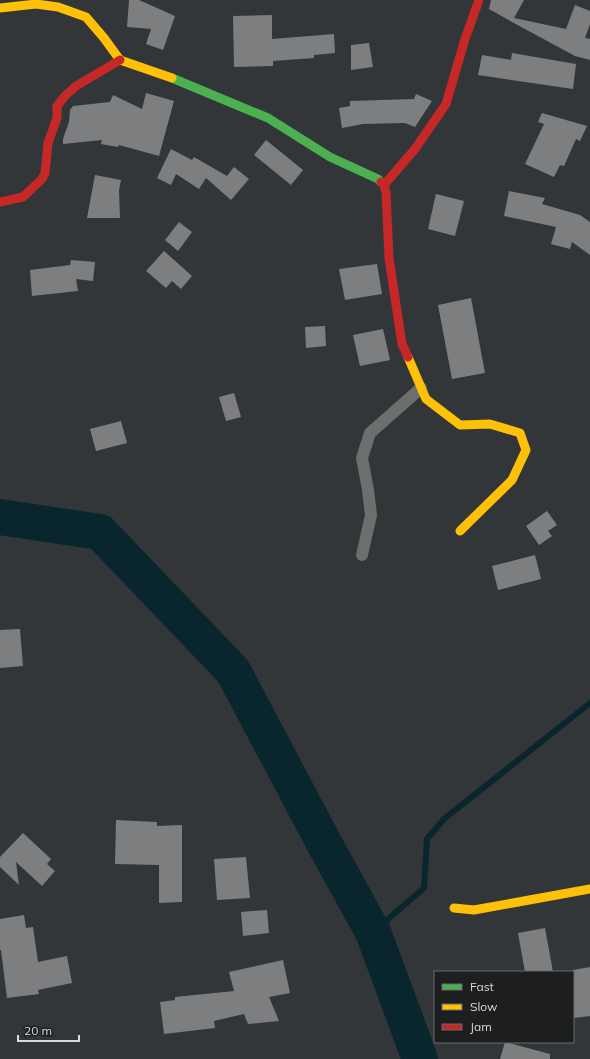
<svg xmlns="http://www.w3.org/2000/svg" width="590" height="1059" font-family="Mulish,sans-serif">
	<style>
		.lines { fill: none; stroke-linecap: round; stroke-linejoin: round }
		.stream { stroke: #09252d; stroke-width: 6 }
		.river { stroke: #09252d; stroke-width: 36 }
		.building { fill: #7c7e80 }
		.lane { stroke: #6d6e6e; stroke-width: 12 }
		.fast { stroke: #4caf50; stroke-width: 9 }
		.slow { stroke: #ffc107; stroke-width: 9 }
		.jam { stroke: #c62828; stroke-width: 9 }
	</style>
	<rect width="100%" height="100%" fill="#333638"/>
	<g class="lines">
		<polyline class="stream" points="373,932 424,888 427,839 444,819 590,703"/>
		<polyline class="river" points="0,517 100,532 233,671 324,843 373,932 420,1059"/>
	</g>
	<g class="building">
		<polygon points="129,0 139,0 175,16 163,50 146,44 151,29 127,27"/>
		<polygon points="491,0 524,0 514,18 566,29 575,5 590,11 590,24 585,38 590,39 590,60 575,56 512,22 513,20 512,22 489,9"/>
		<polygon points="272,15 272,39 334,34 335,53 314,55 314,58 273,61 273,66 234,67 233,16"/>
		<polygon points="369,43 373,67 351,70 351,45"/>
		<polygon points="512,53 576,64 573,89 478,75 482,55 511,60"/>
		<polygon points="146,93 174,101 159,156 119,145 118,147 101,144 102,140 63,144 63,139 69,122 70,110 73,106 110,102 113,95 142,109"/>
		<polygon points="416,94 432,101 415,127 405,123 363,124 342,128 339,108 350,106 350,101 414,99"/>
		<polygon points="542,113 587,126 580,141 576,139 564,166 560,165 554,177 525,164 544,124 538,122"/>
		<polygon points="266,140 303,170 291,185 254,155"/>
		<polygon points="171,149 192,160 194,157 227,176 234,167 249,179 231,200 206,178 199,189 176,174 171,185 157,178"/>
		<polygon points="95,175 121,180 119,190 120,218 87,218"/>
		<polygon points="509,191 545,198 542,204 580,215 590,222 590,255 572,242 570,249 551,244 556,227 504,216"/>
		<polygon points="436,194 464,201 455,236 428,229"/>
		<polygon points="179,222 192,232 178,251 165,240"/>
		<polygon points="164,251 192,276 181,289 172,281 166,288 146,271"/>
		<polygon points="71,260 95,262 93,281 76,279 78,291 32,296 30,270 70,265"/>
		<polygon points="377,264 382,294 345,300 339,269"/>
		<polygon points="471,298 485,373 452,379 438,305"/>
		<polygon points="325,326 326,346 306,348 305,327"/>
		<polygon points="383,329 390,360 360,366 353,335"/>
		<polygon points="234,393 241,417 226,421 219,397"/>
		<polygon points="121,421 127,443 96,451 90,429"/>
		<polygon points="547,511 557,525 548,531 552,536 539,545 526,526"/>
		<polygon points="535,555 541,579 498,590 492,566"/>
		<polygon points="20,629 23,666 0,668 0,630"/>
		<polygon points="116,820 157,822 157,826 182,825 182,902 159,903 159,865 115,864"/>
		<polygon points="23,833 51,859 47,864 55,871 42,886 16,862 19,885 0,867 0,857"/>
		<polygon points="246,857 250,898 217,900 214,859"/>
		<polygon points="267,910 269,933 243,936 241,912"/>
		<polygon points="24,915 26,928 33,927 38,962 67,956 72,983 38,990 39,994 7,998 1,950 0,950 0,919"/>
		<polygon points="545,928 553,972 525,972 518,933"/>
		<polygon points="283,960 290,993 269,997 279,1021 248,1024 244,1014 214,1021 215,1028 164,1034 160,1002 175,1000 175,997 234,991 229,972"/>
		<polygon points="590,967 590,1016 573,1018 573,970"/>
		<polygon points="505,1042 550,1054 550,1059 500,1059"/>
	</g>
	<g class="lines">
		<polyline class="lane" points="362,555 371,515 368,490 362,458 370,433 421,388"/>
		<polyline class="fast" points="172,78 268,118 330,157 378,179 381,182"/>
		<g class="slow">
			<polyline points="0,8 36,4 58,7 86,17 104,38 120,60 172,78"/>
			<polyline points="408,357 426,399 460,425 490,424 520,433 526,450 512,480 460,531"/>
			<polyline points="454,908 474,910 590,889"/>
		</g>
		<g class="jam">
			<polyline points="381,182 384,185 386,192 389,258 402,344 408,357"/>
			<polyline points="384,185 415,149 446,104 465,39 479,0"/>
			<polyline points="0,202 23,197 42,179 45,173 48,143 57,118 57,106 65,96 76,86 120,60"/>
		</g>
	</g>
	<rect x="434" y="971" width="140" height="72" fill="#1c1e1f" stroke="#686a6b"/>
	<rect x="442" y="984" width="20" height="6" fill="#4caf50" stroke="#686a6b"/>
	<text x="470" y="991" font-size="12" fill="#d9dcdd">Fast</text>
	<rect x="442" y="1004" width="20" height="6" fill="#ffc107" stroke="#686a6b"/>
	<text x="470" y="1011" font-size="12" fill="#d9dcdd">Slow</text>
	<rect x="442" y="1024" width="20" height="6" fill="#c62828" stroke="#686a6b"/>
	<text x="470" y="1031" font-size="12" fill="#d9dcdd">Jam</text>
	<path d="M18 1035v6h61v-6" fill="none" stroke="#d9dcdd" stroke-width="2"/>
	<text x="24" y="1035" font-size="12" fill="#d9dcdd" stroke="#1c1e1f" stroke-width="3" paint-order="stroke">20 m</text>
</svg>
